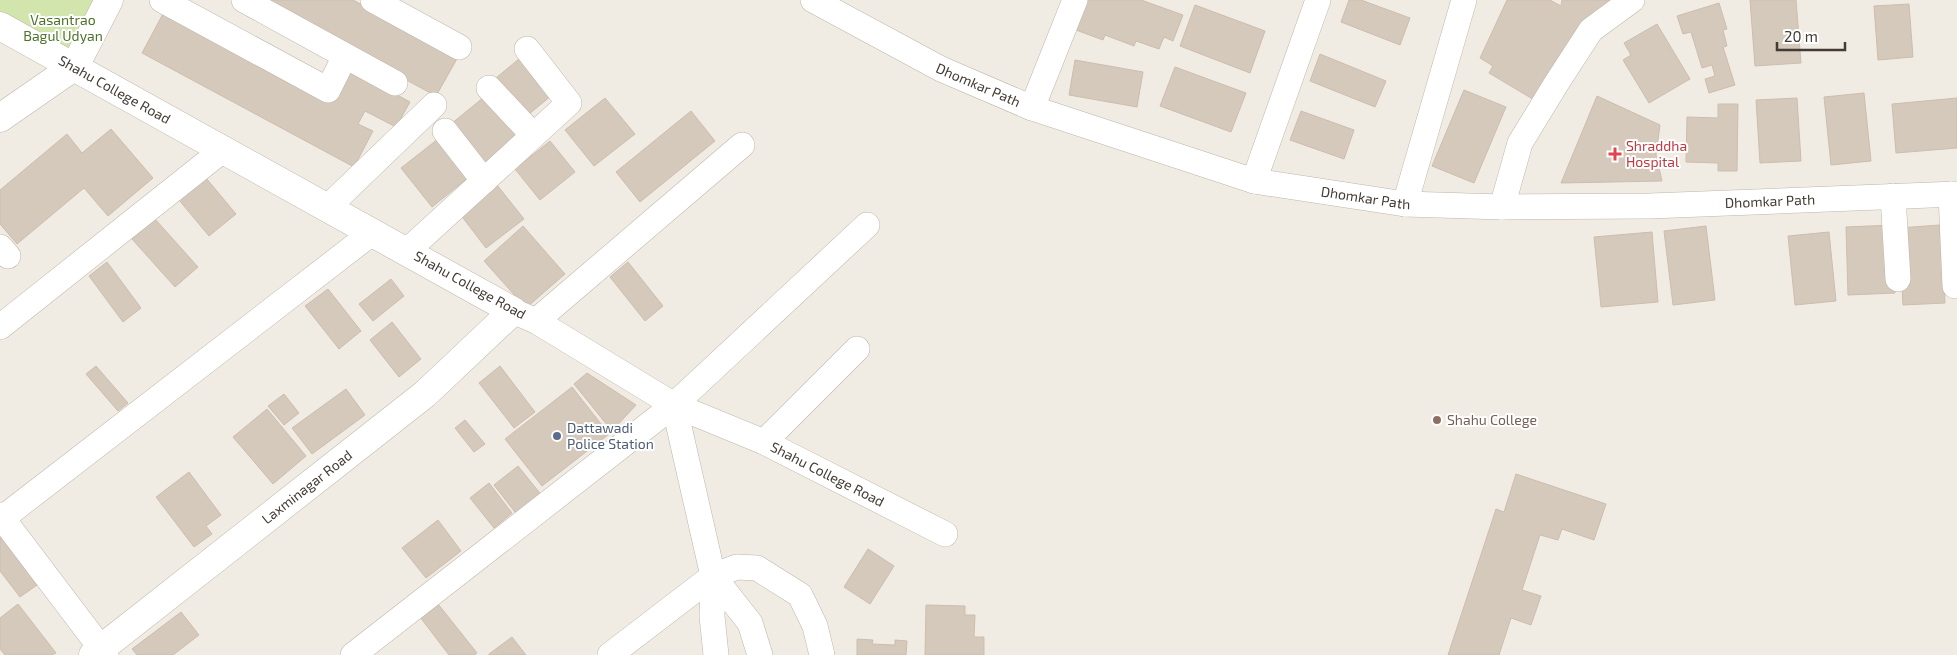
<svg xmlns="http://www.w3.org/2000/svg" width="1957" height="655" font-family="'Exo 2',sans-serif">
	<style>
		.green { fill: #d1e5ad }
		.building { fill: #d5c9bc; stroke: #cdbdad }
		.lines { fill: none; stroke-linecap: round; stroke-linejoin: round }
		.minor-casing { stroke: #bfb5a9; stroke-width: 26 }
		.tertiary-casing { stroke: #bfb5a9; stroke-width: 29 }
		.minor { stroke: #fff; stroke-width: 25 }
		.tertiary { stroke: #fff; stroke-width: 28 }
		.health-dot { fill: #e0444e; stroke: #fff; stroke-width: 2 }
		.education-dot { fill: #8d6e63; stroke: #fff; stroke-width: 2 }
		.service-dot { fill: #5c6f8a; stroke: #fff; stroke-width: 2 }
		.labels { text-anchor: middle; stroke-width: 4; stroke-linejoin: round; paint-order: stroke }
		.park-label { font-size: 14px; fill: #4c7229; stroke: #fff }
		.street-label { font-size: 14px; fill: #433b34; stroke: #fff }
		.health-label { font-size: 14px; fill: #be3a42; stroke: #fff; text-anchor: start }
		.education-label { font-size: 14px; fill: #785e54; stroke: #fff; text-anchor: start }
		.service-label { font-size: 14px; fill: #4e5e75; stroke: #fff; text-anchor: start }
	</style>
	<rect width="100%" height="100%" fill="#f1ece3"/>
	<polygon class="green" points="0,0 109,0 75,66 0,26"/>
	<g class="building">
		<polygon points="258,0 353,0 458,57 436,96"/>
		<polygon points="1086,0 1141,0 1183,15 1173,41 1164,37 1159,49 1136,41 1134,46 1105,35 1103,40 1076,30"/>
		<polygon points="1349,0 1361,0 1410,18 1400,45 1341,22"/>
		<polygon points="1507,0 1550,0 1561,6 1562,0 1614,0 1536,101 1489,73 1493,66 1480,58"/>
		<polygon points="1750,0 1796,0 1801,63 1755,66"/>
		<polygon points="1719,3 1727,29 1723,30 1727,46 1723,47 1735,85 1709,93 1705,79 1715,76 1712,65 1702,68 1691,32 1683,34 1677,16"/>
		<polygon points="1909,4 1913,57 1878,60 1874,6"/>
		<polygon points="1195,5 1265,31 1250,73 1180,46"/>
		<polygon points="165,10 333,101 350,69 410,102 396,127 365,111 358,124 373,131 354,167 142,53"/>
		<polygon points="1657,24 1690,79 1649,103 1623,60 1631,55 1624,43"/>
		<polygon points="525,54 557,91 523,119 491,82"/>
		<polygon points="1320,54 1386,81 1375,107 1310,81"/>
		<polygon points="1075,60 1143,72 1137,107 1069,95"/>
		<polygon points="1175,67 1246,93 1231,132 1160,106"/>
		<polygon points="1464,90 1506,107 1474,183 1432,166"/>
		<polygon points="489,93 521,133 484,163 451,124"/>
		<polygon points="1864,93 1871,161 1831,165 1824,97"/>
		<polygon points="1597,96 1660,125 1656,155 1662,181 1561,183"/>
		<polygon points="605,98 635,134 594,166 565,130"/>
		<polygon points="1797,98 1801,161 1760,163 1756,100"/>
		<polygon points="1957,98 1957,148 1896,153 1892,104"/>
		<polygon points="1718,104 1738,104 1737,171 1718,171 1718,163 1686,162 1687,117 1718,118"/>
		<polygon points="691,111 715,141 640,202 616,172"/>
		<polygon points="1301,111 1354,130 1344,159 1290,140"/>
		<polygon points="111,129 153,178 108,216 84,188 17,244 0,224 0,190 67,134 82,153"/>
		<polygon points="438,139 469,177 432,207 401,168"/>
		<polygon points="550,141 575,172 540,200 515,169"/>
		<polygon points="206,178 236,214 209,236 179,200"/>
		<polygon points="497,185 524,219 486,248 460,214"/>
		<polygon points="155,219 198,267 175,287 132,239"/>
		<polygon points="1893,225 1895,293 1848,295 1846,227"/>
		<polygon points="1940,225 1945,303 1903,305 1899,228"/>
		<polygon points="523,226 565,274 526,308 484,261"/>
		<polygon points="1706,226 1715,300 1673,305 1664,231"/>
		<polygon points="1652,232 1658,302 1601,307 1594,237"/>
		<polygon points="1829,232 1836,301 1795,305 1788,236"/>
		<polygon points="107,262 141,308 123,322 89,276"/>
		<polygon points="628,262 663,306 645,321 610,277"/>
		<polygon points="391,279 404,296 373,321 359,304"/>
		<polygon points="328,289 361,331 339,349 305,306"/>
		<polygon points="392,322 421,359 399,377 370,340"/>
		<polygon points="96,366 128,403 118,411 86,374"/>
		<polygon points="500,366 535,412 514,428 479,383"/>
		<polygon points="587,373 636,405 612,431 574,384"/>
		<polygon points="572,387 609,434 542,486 505,439"/>
		<polygon points="346,389 365,415 312,454 292,428"/>
		<polygon points="284,394 299,413 284,425 268,406"/>
		<polygon points="267,409 306,456 273,484 233,437"/>
		<polygon points="465,420 485,444 474,452 455,428"/>
		<polygon points="518,466 543,497 518,516 494,485"/>
		<polygon points="189,472 221,515 206,526 212,534 194,547 156,497"/>
		<polygon points="1516,474 1606,504 1594,540 1562,529 1558,540 1540,535 1522,590 1541,596 1531,625 1511,618 1499,655 1448,655 1496,509 1504,512"/>
		<polygon points="489,483 512,513 494,528 470,498"/>
		<polygon points="438,520 461,551 426,578 402,548"/>
		<polygon points="0,536 37,585 20,597 0,571"/>
		<polygon points="868,549 894,566 870,604 844,587"/>
		<polygon points="18,604 56,653 52,655 5,655 0,649 0,618"/>
		<polygon points="438,604 477,653 474,655 449,655 420,617"/>
		<polygon points="926,605 965,606 965,615 975,615 974,637 984,637 984,655 925,655"/>
		<polygon points="181,612 199,635 173,655 137,655 132,649"/>
		<polygon points="512,637 526,655 489,655 489,654"/>
		<polygon points="857,639 873,640 872,644 895,645 895,640 907,641 906,655 857,655"/>
	</g>
	<g class="lines">
		<g class="minor-casing">
			<g id="minor">
				<polyline points="162,0 328,90 345,56"/>
				<polyline points="244,0 395,83"/>
				<polyline points="373,0 459,47"/>
				<path id="s1" d="M 813,0 L 941,69 L 1032,108 L 1254,181 L 1405,204 L 1502,207 L 1650,206 L 1957,194"/>
				<polyline points="489,88 533,135"/>
				<polyline points="1032,108 1075,0"/>
				<polyline points="445,131 484,181"/>
				<polyline points="1254,181 1318,0"/>
				<polyline points="1951,194 1955,286"/>
				<polyline points="1893,196 1898,279"/>
				<polyline points="1405,204 1464,0"/>
				<polyline points="328,207 434,105"/>
				<polyline points="1502,207 1520,143 1556,84 1591,30 1632,0"/>
				<polyline points="0,247 8,256"/>
				<polyline points="407,251 569,103 527,49"/>
				<path id="s2" d="M 513,311 L 536,321 L 674,405 L 764,442 L 945,534"/>
				<polyline points="536,321 742,145"/>
				<polyline points="0,327 224,149"/>
				<polyline points="674,405 713,576 712,616 716,655"/>
				<polyline points="764,442 857,349"/>
				<polyline points="0,515 106,655"/>
				<polyline points="0,520 373,232"/>
				<polyline points="713,576 750,623 760,655"/>
				<polyline points="353,655 674,405 867,225"/>
				<polyline points="610,655 713,576 737,567 757,568 800,595 815,626 822,655"/>
			</g>
		</g>
		<g class="tertiary-casing">
			<g id="tertiary">
				<path id="s3" d="M 0,26 L 513,311 L 425,394 L 93,655"/>
				<polyline points="0,118 75,66 109,0"/>
			</g>
		</g>
		<use href="#minor" class="minor"/>
		<use href="#tertiary" class="tertiary"/>
	</g>
	<path class="health-dot" d="M1612.5 146.5h5v5h5v5h-5v5h-5v-5h-5v-5h5z"/>
	<circle class="education-dot" cx="1437" cy="420" r="5"/>
	<circle class="service-dot" cx="557" cy="436" r="5"/>
	<g class="labels">
		<g class="park-label">
			<text x="63" y="25">Vasantrao<tspan x="63" dy="16">Bagul Udyan</tspan></text>
		</g>
		<g class="street-label">
			<text dy="5" stroke="none"><textPath href="#s1" startOffset="186">Dhomkar Path</textPath></text>
			<text dy="5" stroke="none"><textPath href="#s3" startOffset="131">Shahu College Road</textPath></text>
			<text dy="5" stroke="none"><textPath href="#s1" startOffset="591">Dhomkar Path</textPath></text>
			<text dy="5" stroke="none"><textPath href="#s1" startOffset="996">Dhomkar Path</textPath></text>
			<text transform="translate(470 285) rotate(29)" y="5">Shahu College Road</text>
			<text dy="5" stroke="none"><textPath href="#s2" startOffset="355">Shahu College Road</textPath></text>
			<text transform="translate(307 487) rotate(-38)" y="5">Laxminagar Road</text>
		</g>
		<g class="health-label">
			<text x="1626" y="151">Shraddha<tspan x="1626" dy="16">Hospital</tspan></text>
		</g>
		<g class="education-label">
			<text x="1447" y="425">Shahu College</text>
		</g>
		<g class="service-label">
			<text x="567" y="433">Dattawadi<tspan x="567" dy="16">Police Station</tspan></text>
		</g>
	</g>
	<path d="M1777 42v8h68v-8" fill="none" stroke="#433b34" stroke-width="2.5"/>
	<text x="1784" y="42" font-size="15" fill="#433b34" stroke="#ffffff" stroke-width="4" paint-order="stroke">20 m</text>
</svg>
